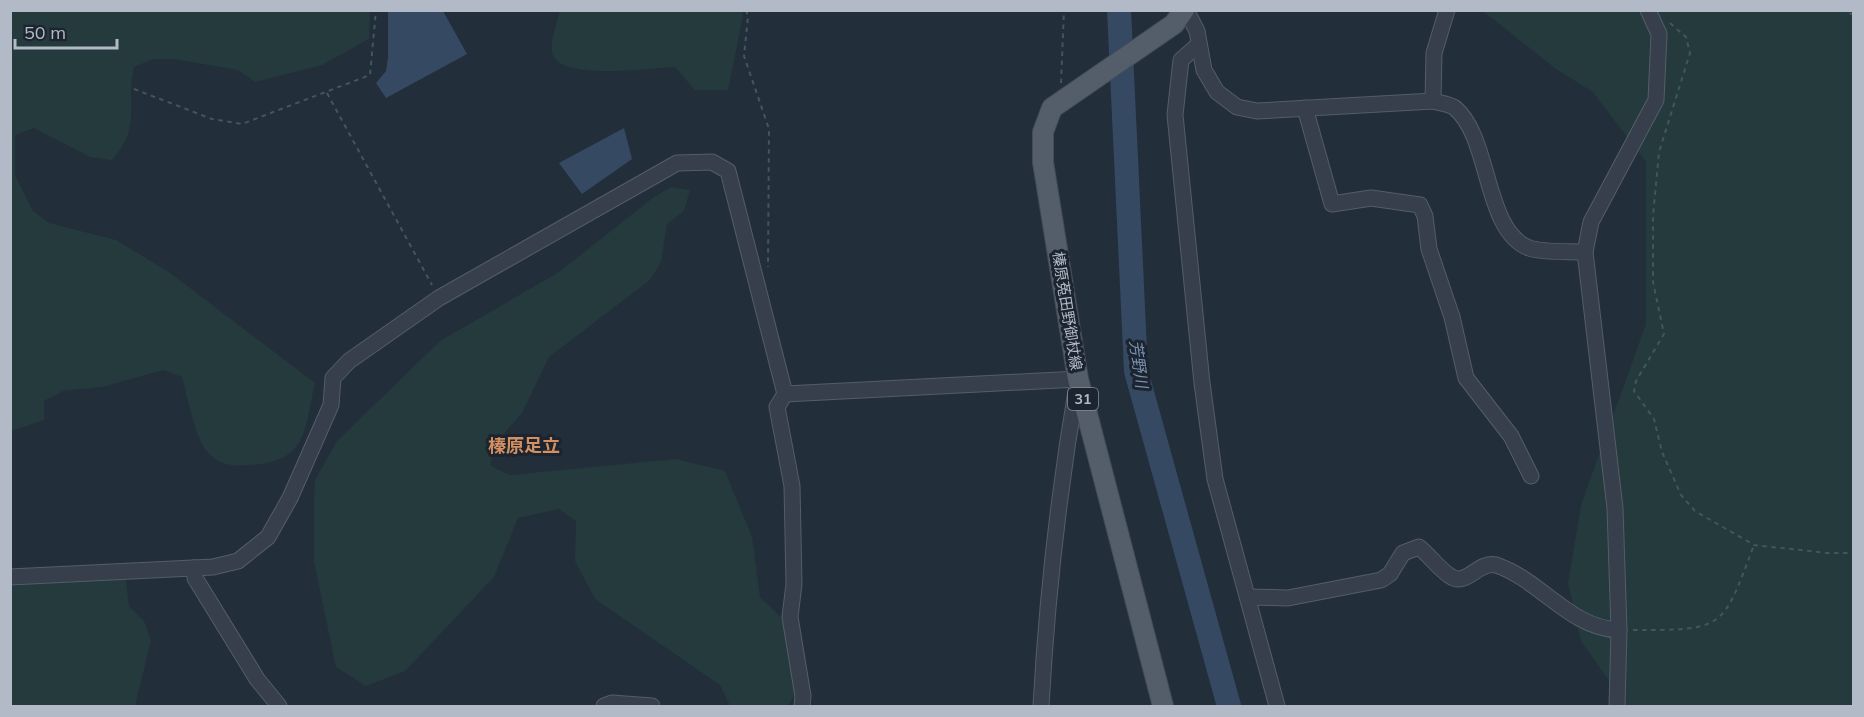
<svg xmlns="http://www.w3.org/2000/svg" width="1864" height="717" font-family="Mulish,'Noto Sans JP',sans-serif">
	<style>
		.green { fill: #253a3c }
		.water { fill: #364962 }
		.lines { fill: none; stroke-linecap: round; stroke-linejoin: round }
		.river { stroke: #364962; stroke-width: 24 }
		.minor-casing { stroke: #545d69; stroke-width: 17 }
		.major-casing { stroke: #424b57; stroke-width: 22 }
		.path { stroke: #425759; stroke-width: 2; stroke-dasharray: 4.5 4.5; stroke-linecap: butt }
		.minor { stroke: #363f4b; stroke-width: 15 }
		.major { stroke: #545e6b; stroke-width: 20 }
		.labels { text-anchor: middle; stroke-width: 6; stroke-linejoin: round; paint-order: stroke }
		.shield { fill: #1c2430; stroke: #858d9a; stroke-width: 1.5 }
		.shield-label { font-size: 14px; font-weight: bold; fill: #b2bac7 }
		.street-label { font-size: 15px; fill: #b2bac7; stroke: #1c2430 }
		.water-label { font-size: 16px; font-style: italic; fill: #7a91af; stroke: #1c2430 }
		.quarter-label { font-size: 18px; font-weight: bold; fill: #d49060; stroke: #1c2430 }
	</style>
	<rect width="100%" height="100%" fill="#232e3b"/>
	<g class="green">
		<path d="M 11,10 L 370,11 L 369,39 L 322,65 L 255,82 L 238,70 L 174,59 L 153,59 L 134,67 C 125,105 143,125 112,160 L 90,157 L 34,128 L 15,135 L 15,175 L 33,211 L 49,223 L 116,240 L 169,272 L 315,383 C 304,431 308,462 249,465 C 233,466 222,466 210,455 C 195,441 188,398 182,377 L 163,370 L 102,387 L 63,391 L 44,401 L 44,420 L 11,431 Z"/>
		<path d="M 742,11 L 743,16 L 728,90 L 695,90 L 675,67 C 651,68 557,82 552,52 C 550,40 557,22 560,11 Z"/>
		<polygon points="1483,11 1853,11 1853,706 1627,706 1581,641 1568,583 1581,505 1646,324 1646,162 1593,92 1556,69"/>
		<polygon points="671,187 690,190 684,211 667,224 661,262 650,280 549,357 522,413 492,447 491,466 510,475 676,459 725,471 752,537 760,597 785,621 795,694 788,706 730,706 720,685 595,599 575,561 576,521 559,509 518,518 494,577 405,671 366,686 336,667 314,562 314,500 315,480 337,441 440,341 559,272 654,197"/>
		<polygon points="125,574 129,606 144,621 151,640 135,706 11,706 10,586"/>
	</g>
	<g class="water">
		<polygon points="388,11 443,11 467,54 386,98 376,83 386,71 388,58"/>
		<polygon points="624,128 632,159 582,194 559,163"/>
	</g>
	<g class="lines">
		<polyline class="river" points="1119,10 1136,371 1229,706"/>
		<g class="minor-casing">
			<g id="minor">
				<path d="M 1186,10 L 1197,31 L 1204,70 L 1217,92 L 1237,107 L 1257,111 L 1433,101 C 1439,103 1450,104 1455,108 C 1491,138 1484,231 1529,248 C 1545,253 1568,251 1585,252"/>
				<polyline points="1199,44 1181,60 1175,115 1202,383 1215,479 1277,706"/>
				<polyline points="1433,101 1434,53 1447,10"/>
				<polyline points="1305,108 1332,204 1371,198 1420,205 1425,216 1429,249 1452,317 1466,378 1511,436 1531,476"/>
				<path d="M 785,394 L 1078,379 C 1059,488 1047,596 1041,706"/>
				<polyline points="194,568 195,578 257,679 279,706"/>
				<polyline points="10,577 213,567 238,561 268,537 290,498 331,405 333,378 349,361 439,298 677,163 712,162 728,171 785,394 777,407 792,486 794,584 790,617 803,696 802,706"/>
				<path d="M 1248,597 L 1288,598 L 1381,580 L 1390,574 L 1403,553 L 1419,547 C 1430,556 1439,569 1450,576 C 1466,588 1479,560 1496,565 C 1541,580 1569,628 1619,630"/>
				<polyline points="604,706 612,703 652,706"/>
				<polyline points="1617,706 1619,630 1615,508 1585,252 1591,222 1656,100 1659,34 1648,10"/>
			</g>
		</g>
		<g class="major-casing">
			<polyline id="major" points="1163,706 1078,379 1043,162 1043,132 1052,108 1174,24 1184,10"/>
		</g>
		<g class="path">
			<polyline points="535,10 535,11"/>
			<polyline points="746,10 748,17 744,56 769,129 768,267"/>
			<polyline points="1841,10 1854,15"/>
			<polyline points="1670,23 1686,37 1690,53 1659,152 1653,216 1653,282 1664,334 1636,381 1634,391 1654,419 1662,452 1681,495 1695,511 1754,545 1827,553 1854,553"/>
			<polyline points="1061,83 1064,10"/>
			<polyline points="134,89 212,119 242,124 370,75 376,10"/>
			<polyline points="327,93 432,285"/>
			<path d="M 1633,630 C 1725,630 1722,630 1754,545"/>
		</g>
		<use href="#minor" class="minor"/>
		<use href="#major" class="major"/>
	</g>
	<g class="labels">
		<rect class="shield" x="1068" y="388" width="30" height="22" rx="4.5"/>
		<g class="shield-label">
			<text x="1083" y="404">31</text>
		</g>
		<g class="street-label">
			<text transform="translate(1067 311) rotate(81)" y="5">榛原菟田野御杖線</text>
		</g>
		<g class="water-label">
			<text transform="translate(1139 364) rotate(82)" y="6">芳野川</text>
		</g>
		<g class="quarter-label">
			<text x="524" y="452">榛原足立</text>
		</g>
	</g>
	<rect width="1864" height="717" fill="none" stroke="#b2bac7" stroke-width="24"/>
	<path d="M15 39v9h102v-9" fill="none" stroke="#b2bac7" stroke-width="3"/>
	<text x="24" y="39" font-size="18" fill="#b2bac7" stroke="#1c2430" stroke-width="4.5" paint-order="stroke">50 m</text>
</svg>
